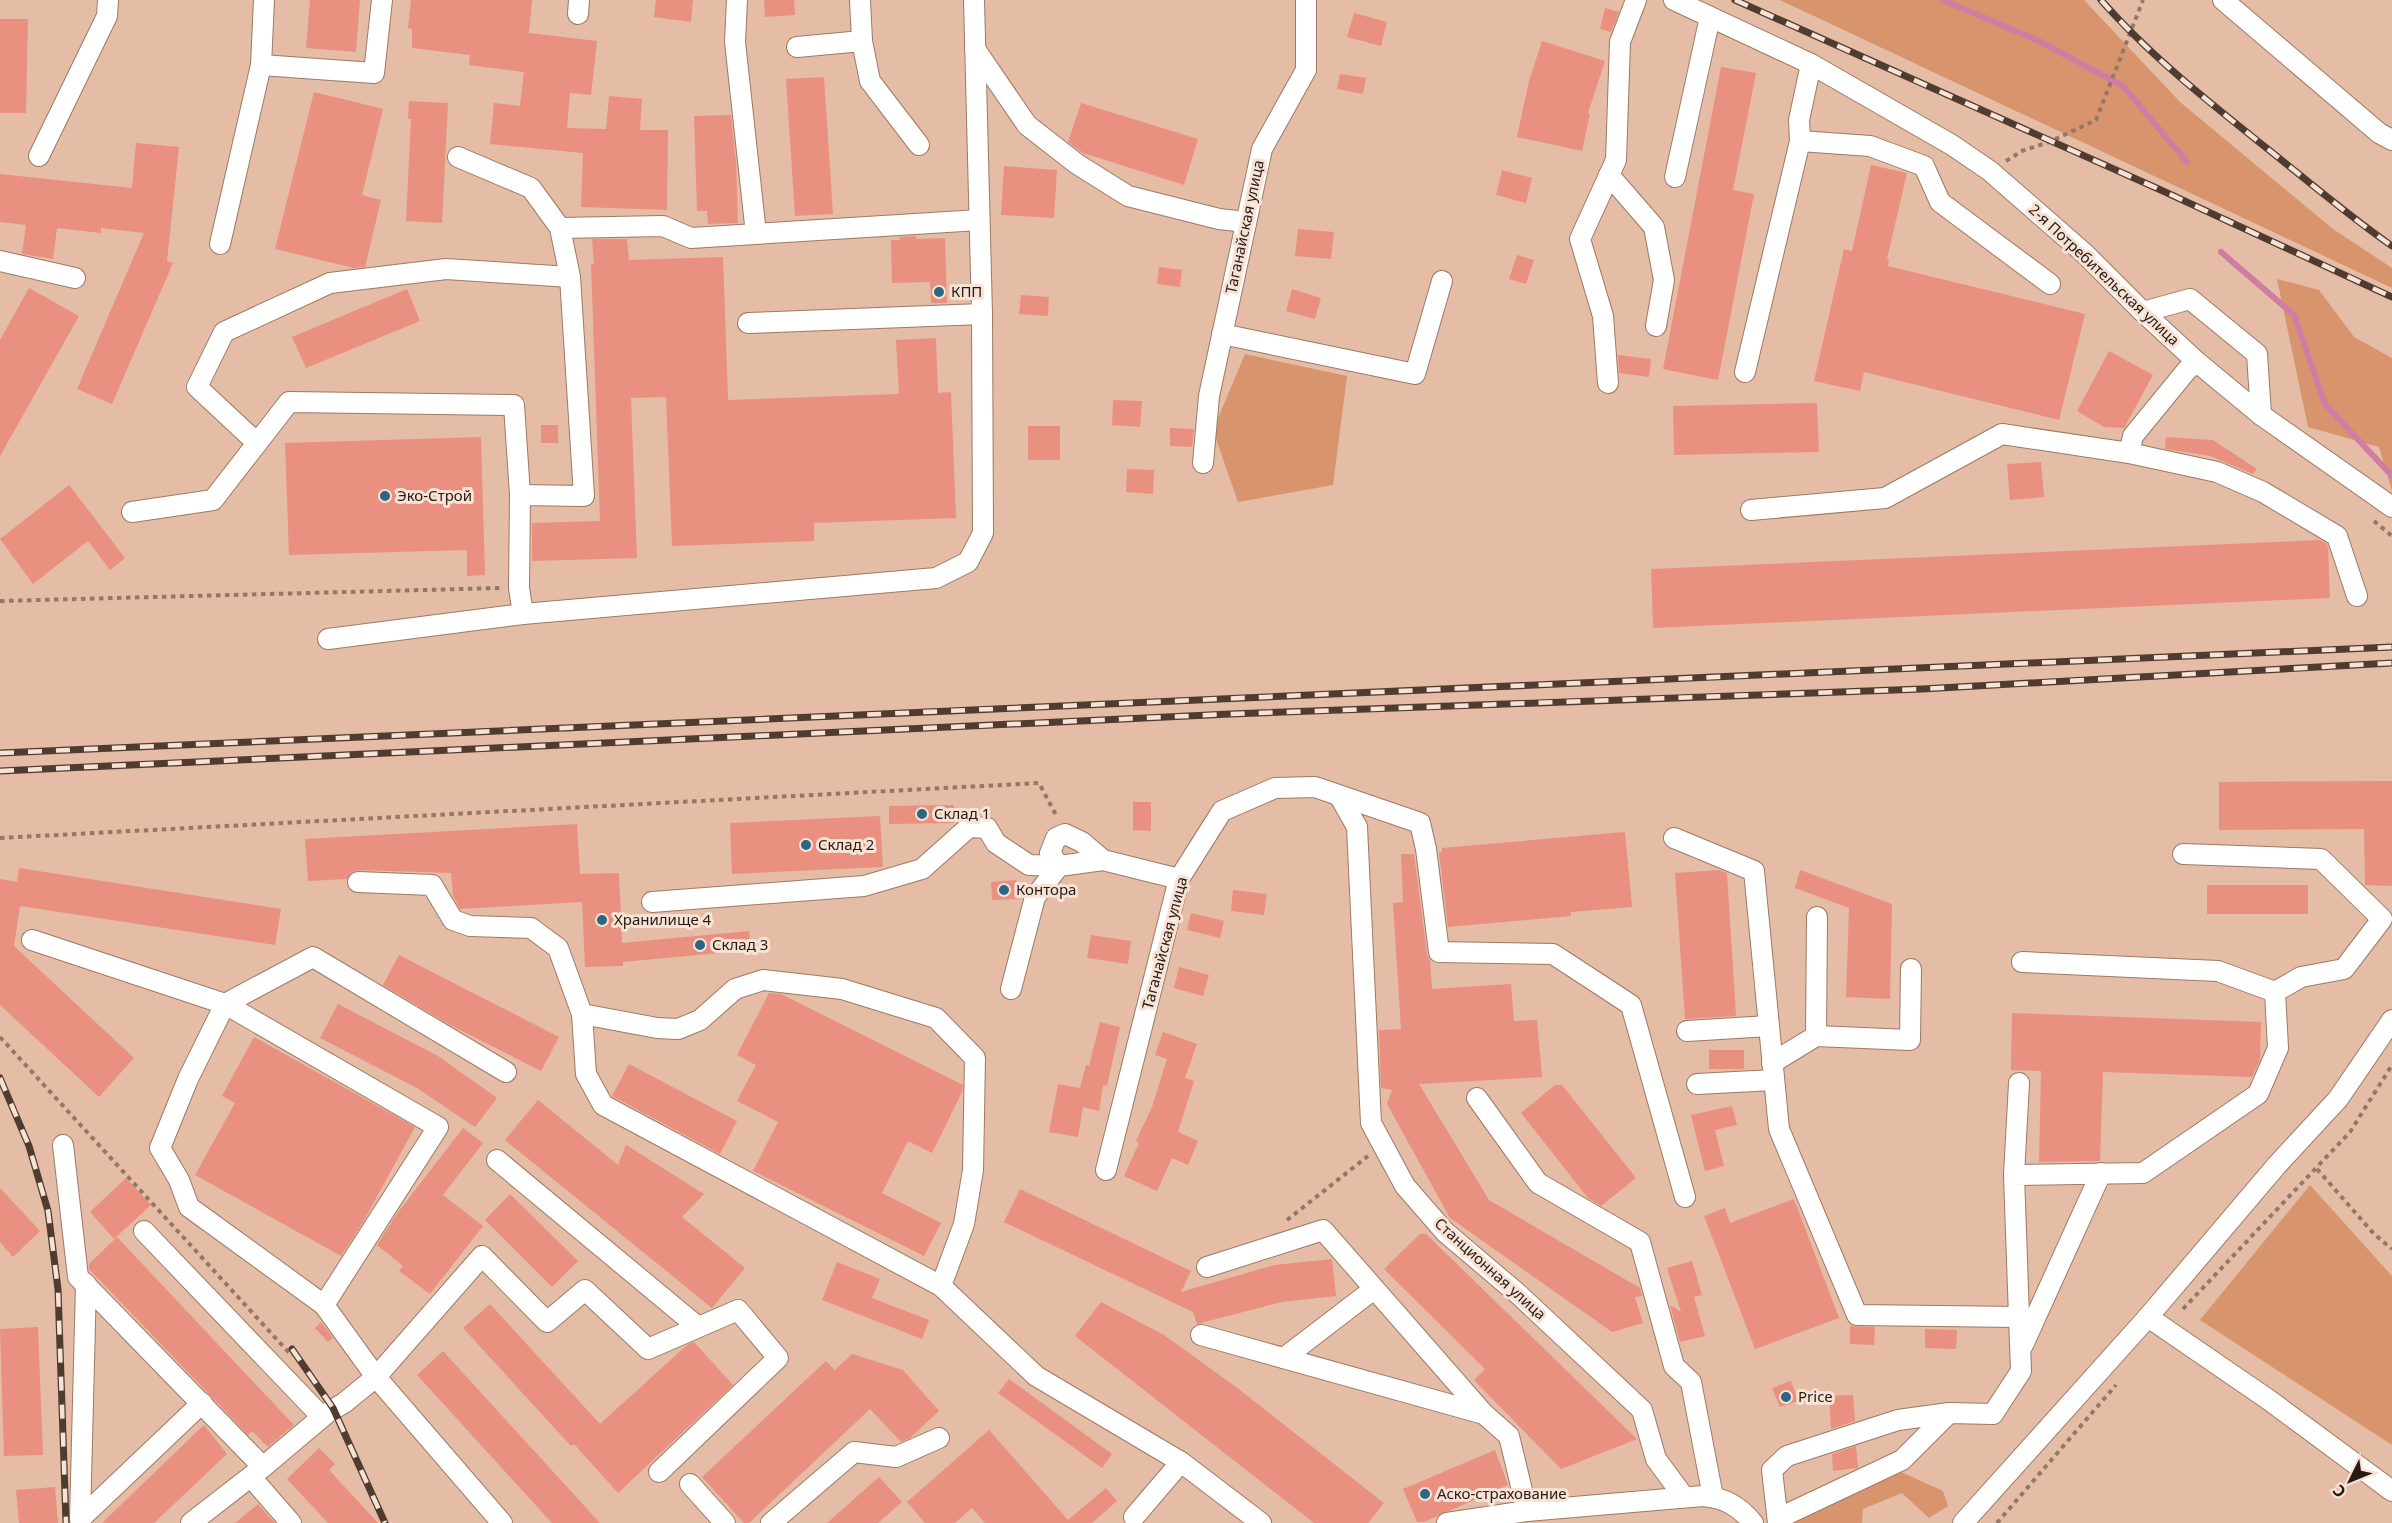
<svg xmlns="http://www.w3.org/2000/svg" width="2392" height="1523" font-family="'Noto Sans',sans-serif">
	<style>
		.green { fill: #d8956d }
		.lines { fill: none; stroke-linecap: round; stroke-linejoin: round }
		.stream { stroke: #d07da3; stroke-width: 6 }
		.building { fill: #ea9080 }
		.minor-casing { stroke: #9f7963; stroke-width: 22 }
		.path { stroke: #947766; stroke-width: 4; stroke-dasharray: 4.5 4.5; stroke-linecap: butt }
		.minor { stroke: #fff; stroke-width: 20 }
		.rail-casing { stroke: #503b30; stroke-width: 7 }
		.rail { stroke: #f7e2d6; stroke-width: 4.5; stroke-dasharray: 14; stroke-linecap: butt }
		.poi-dot { fill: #2e6580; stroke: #f7e2d6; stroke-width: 2 }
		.labels { text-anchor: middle; stroke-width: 6; stroke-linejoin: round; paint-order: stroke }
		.street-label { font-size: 15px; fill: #291a11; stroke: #f7e2d6 }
		.poi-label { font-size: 15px; fill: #291a11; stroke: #f7e2d6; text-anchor: start }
	</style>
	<rect width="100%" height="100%" fill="#e5bca5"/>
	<g class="green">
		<polygon points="1780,0 2084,0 2180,102 2333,229 2392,268 2392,288"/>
		<polygon points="2277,279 2319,290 2354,337 2392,358 2392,491 2379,447 2308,427"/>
		<polygon points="1245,354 1347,376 1333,485 1238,502 1213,430"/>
		<polygon points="2310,1185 2392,1276 2392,1445 2200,1320"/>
		<polygon points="1901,1472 1943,1491 1948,1506 1929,1518 1902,1493 1863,1509 1862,1523 1794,1523 1818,1508"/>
	</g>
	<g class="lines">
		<g class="stream">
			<polyline points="1943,0 2039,41 2123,86 2187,162"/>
			<polyline points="2221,252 2294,315 2325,404 2392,476"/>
		</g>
	</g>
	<g class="building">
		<polygon points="310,0 360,0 356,52 306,48"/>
		<polygon points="411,0 532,0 529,33 597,41 591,95 570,93 567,128 606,129 609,96 642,99 640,130 668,130 667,210 581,207 583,153 490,144 494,103 520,106 524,72 469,65 470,55 412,48 412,29 408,28"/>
		<polygon points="656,0 693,0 691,22 654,17"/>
		<polygon points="764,0 794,0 795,15 765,17"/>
		<polygon points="1605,8 1619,12 1611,32 1600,29"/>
		<polygon points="1354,13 1387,22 1381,46 1347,37"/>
		<polygon points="0,19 28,19 26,113 0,113"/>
		<polygon points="1542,41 1605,61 1588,113 1590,114 1582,151 1517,137 1529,81"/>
		<polygon points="1721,67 1756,73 1733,190 1754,194 1718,380 1663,369"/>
		<polygon points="1340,74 1366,78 1363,94 1337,89"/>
		<polygon points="824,77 833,214 795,216 786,79"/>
		<polygon points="314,92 383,109 362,195 381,200 365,267 354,268 275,249"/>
		<polygon points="409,101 448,103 442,223 406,221 411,119 408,119"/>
		<polygon points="1081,103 1198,139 1184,185 1083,153 1068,142"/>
		<polygon points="731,115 736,162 738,223 708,224 707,211 697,211 694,116"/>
		<polygon points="136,143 179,147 167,261 173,263 112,404 77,389 144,233 101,228 101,233 57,228 53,259 22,254 26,225 0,222 0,174 132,188"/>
		<polygon points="1871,165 1907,173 1887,259 1889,259 1888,266 2085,314 2059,420 1864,372 1860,391 1814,381 1844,249 1852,251"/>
		<polygon points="1004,166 1057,170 1054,218 1001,215"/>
		<polygon points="1502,170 1532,178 1526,203 1496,195"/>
		<polygon points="1298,229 1334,232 1331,259 1295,256"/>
		<polygon points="916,236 916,239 945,238 947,303 931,303 930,282 892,283 891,240 900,240 899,237"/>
		<polygon points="592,239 627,239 629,260 723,257 728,400 899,394 896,340 936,338 938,393 951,392 956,518 814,523 814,541 672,546 666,397 631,398 637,558 532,561 532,523 600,521 591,264 594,264"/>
		<polygon points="1517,255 1534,260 1526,284 1509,279"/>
		<polygon points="1159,267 1182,270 1180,287 1157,284"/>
		<polygon points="29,288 79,316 0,456 0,340"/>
		<polygon points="407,289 420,321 306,368 292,337"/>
		<polygon points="1292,289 1321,298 1315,319 1286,311"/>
		<polygon points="1021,295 1049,297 1048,316 1019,314"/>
		<polygon points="2109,351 2153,375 2124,428 2104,427 2077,411"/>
		<polygon points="1618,355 1651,359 1649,377 1619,373"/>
		<polygon points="1113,400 1142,401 1140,427 1112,425"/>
		<polygon points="1817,403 1819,452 1674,455 1673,406"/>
		<rect x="541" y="425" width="17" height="18"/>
		<rect x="1028" y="426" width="32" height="34"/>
		<polygon points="1170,428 1194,429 1192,447 1170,446"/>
		<polygon points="481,437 485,575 467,576 467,550 289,555 285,443"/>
		<polygon points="2166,437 2213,440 2257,469 2253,474 2210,456 2165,449"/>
		<polygon points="2041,462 2044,497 2010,500 2007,464"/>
		<polygon points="1127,469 1154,470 1153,494 1126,492"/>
		<polygon points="69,485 125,558 110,570 88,541 33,584 0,539"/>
		<polygon points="2320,540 2327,544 2328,547 2330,598 1653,628 1651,569"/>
		<polygon points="2392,781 2392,886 2365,885 2364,829 2219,830 2219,782"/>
		<polygon points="1133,802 1151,802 1151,831 1133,830"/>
		<polygon points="954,805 954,823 889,824 889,806"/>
		<polygon points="880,816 883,867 732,874 730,823"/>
		<polygon points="577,824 580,874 619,873 622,943 749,931 751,950 623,962 623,966 585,967 582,902 460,909 453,896 451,873 358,870 352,872 347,879 308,881 305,839"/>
		<polygon points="1625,832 1632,907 1571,912 1571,916 1448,927 1439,853 1442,852 1442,848"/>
		<polygon points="1401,854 1414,854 1427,954 1430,960 1432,989 1511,984 1514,1021 1537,1020 1542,1077 1419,1084 1489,1200 1640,1288 1642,1296 1635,1297 1643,1323 1612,1332 1450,1218 1387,1104 1392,1090 1381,1088 1379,1030 1401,1029 1393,903 1403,902"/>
		<polygon points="19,868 281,909 275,945 20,906 14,946 134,1058 99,1097 0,1005 0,879 17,882"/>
		<polygon points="1719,870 1727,873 1736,1016 1685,1019 1675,873"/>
		<polygon points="1800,870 1892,904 1890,999 1846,997 1849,908 1795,888"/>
		<polygon points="1016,880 1017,899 992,900 991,882"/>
		<rect x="2207" y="885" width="101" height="29"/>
		<polygon points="1233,890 1267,894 1264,915 1231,911"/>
		<polygon points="1191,913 1224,921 1220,938 1187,930"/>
		<polygon points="1091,935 1131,941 1128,964 1087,958"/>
		<polygon points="399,955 559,1037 541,1071 448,1024 383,985"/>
		<polygon points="1179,967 1209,975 1203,996 1174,988"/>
		<polygon points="769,993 781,994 963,1085 962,1092 932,1153 908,1141 882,1193 941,1223 924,1256 753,1171 778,1122 737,1101 756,1065 737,1055"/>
		<polygon points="338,1004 438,1056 497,1098 475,1127 417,1088 320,1038"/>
		<polygon points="2012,1013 2261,1022 2260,1060 2252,1077 2103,1072 2100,1161 2039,1162 2041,1071 2011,1070"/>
		<polygon points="1100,1022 1120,1027 1107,1086 1103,1085 1099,1111 1083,1107 1078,1137 1049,1132 1058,1084 1080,1088 1086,1065 1089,1066"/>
		<polygon points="1163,1032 1197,1044 1185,1078 1194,1081 1178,1132 1198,1141 1188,1165 1172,1158 1157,1191 1124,1176 1139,1143 1136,1141 1152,1107 1167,1059 1155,1055"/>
		<polygon points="254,1037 415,1127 362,1224 341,1256 195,1175 235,1103 222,1096"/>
		<rect x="1709" y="1050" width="35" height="19"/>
		<polygon points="629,1064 737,1121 720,1154 612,1096"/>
		<polygon points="1555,1085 1562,1085 1636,1178 1601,1206 1588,1198 1521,1113"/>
		<polygon points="538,1100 618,1165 626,1145 704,1194 682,1217 745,1268 712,1308 505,1140"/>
		<polygon points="1732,1106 1737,1125 1715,1130 1724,1166 1705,1171 1691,1115"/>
		<polygon points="463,1128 483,1143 443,1195 483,1226 430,1294 399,1271 403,1266 377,1245 396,1215"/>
		<polygon points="126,1178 151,1205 114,1239 90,1212"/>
		<polygon points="0,1188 40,1231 13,1257 0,1242"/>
		<polygon points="1020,1189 1191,1271 1181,1292 1274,1265 1332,1259 1336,1296 1282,1302 1197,1324 1193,1312 1004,1222"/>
		<polygon points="510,1194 578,1261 552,1287 485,1220"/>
		<polygon points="1794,1199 1839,1318 1755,1349 1704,1216 1725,1208 1730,1223"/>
		<polygon points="1420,1234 1426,1234 1637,1439 1561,1469 1474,1380 1485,1369 1384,1269"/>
		<polygon points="117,1237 294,1425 268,1447 252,1431 248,1435 89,1269 89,1264"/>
		<polygon points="1692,1261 1702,1295 1694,1297 1705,1336 1680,1342 1670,1305 1681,1312 1667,1268"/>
		<polygon points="837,1262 880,1279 872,1298 929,1320 922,1339 822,1300"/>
		<polygon points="1101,1302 1164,1335 1236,1387 1384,1503 1368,1523 1314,1523 1075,1336"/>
		<polygon points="490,1304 600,1424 687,1345 694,1342 733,1385 618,1493 574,1444 571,1446 463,1328"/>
		<polygon points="321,1322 333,1338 328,1342 315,1328"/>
		<polygon points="1850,1326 1875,1327 1874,1345 1850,1344"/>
		<polygon points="38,1327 43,1455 4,1456 0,1329"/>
		<polygon points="1925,1329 1957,1330 1956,1349 1925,1348"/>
		<polygon points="443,1351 600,1523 552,1523 417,1375"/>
		<polygon points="852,1354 903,1370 939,1411 910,1438 901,1442 870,1409 749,1523 744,1523 702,1477 826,1361 835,1370"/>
		<polygon points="1009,1379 1112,1454 1102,1468 998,1393"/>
		<polygon points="1791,1381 1798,1401 1780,1407 1772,1388"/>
		<polygon points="1853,1395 1855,1421 1831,1429 1829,1396"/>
		<polygon points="204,1425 227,1454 154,1523 102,1523"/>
		<polygon points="989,1430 1068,1520 1106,1488 1117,1501 1092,1523 985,1523 972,1508 955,1523 925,1523 907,1502"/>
		<polygon points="1856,1446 1858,1468 1833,1471 1832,1454"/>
		<polygon points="319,1448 335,1464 329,1470 378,1523 328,1523 287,1479"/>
		<polygon points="1495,1450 1508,1485 1424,1522 1417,1522 1403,1489"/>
		<polygon points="879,1477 902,1502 878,1523 827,1523"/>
		<polygon points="55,1487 58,1523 19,1523 16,1490"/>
		<polygon points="258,1504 275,1523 235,1523"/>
	</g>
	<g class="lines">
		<g class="minor-casing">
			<g id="minor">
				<polyline points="737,0 735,42 756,234"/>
				<polyline points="860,0 862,41 870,81 919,145"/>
				<polyline points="1674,0 1811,64 1952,145 1990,171 2084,253 2143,312 2197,362 2261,415 2392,507"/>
				<polyline points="2223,0 2379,133 2392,140"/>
				<polyline points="578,14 579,0"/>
				<polyline points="797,47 862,41"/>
				<polyline points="975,49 1027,125 1077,164 1128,196 1219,219 1246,222"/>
				<polyline points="261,65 374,73 382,0"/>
				<polyline points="1800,141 1870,146 1924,166 1940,202 2050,284"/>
				<polyline points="39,156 107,16 108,0"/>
				<polyline points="1609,175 1654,227 1664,280 1656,326"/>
				<polyline points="1675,177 1710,17"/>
				<polyline points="560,228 663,226 691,238 979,220"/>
				<polyline points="220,244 261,65 264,0"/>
				<polyline points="0,261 75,278"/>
				<polyline points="2143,312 2190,299 2257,354 2261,415"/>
				<polyline points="748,323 982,314"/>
				<polyline points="1222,334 1415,374 1442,281"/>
				<polyline points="1745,372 1800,141 1799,120 1811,64"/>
				<polyline points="1608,383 1603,316 1580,239 1616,160 1620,42 1636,0"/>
				<polyline points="257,443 197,387 224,332 330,283 446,269 570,277"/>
				<polyline points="2129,453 2133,436 2187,370 2197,362"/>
				<polyline points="1203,463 1209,396 1262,149 1306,70 1306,0"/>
				<polyline points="1751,510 1885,498 2002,434 2129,453 2217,472 2263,492 2337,536 2357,596"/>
				<polyline points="132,512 213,500 289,402 514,405 520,495"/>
				<polyline points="523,614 936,578 968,562 983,533 982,314 974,0"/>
				<polyline points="328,639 523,614 519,588 520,495 584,496 570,277 560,228 531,188 458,157"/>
				<polyline points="1340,797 1357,827 1371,1123 1405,1186 1445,1232 1517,1293 1642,1410 1656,1459 1684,1497"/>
				<polyline points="1674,838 1754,871 1779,1129 1857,1315 2019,1317 2014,1175 2143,1173 2258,1094 2278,1048 2275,992 2301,977 2344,969 2382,919 2321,859 2183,854"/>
				<polyline points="1059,866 1050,853 1056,838 1065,834 1082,842 1103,860"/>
				<polyline points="358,882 432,885 453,920 470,926 531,928 558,948 582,1014 657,1028 678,1029 700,1020 735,989 763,980 842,989 936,1018 975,1058 973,1170 964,1224 941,1286"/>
				<polyline points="652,902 864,886 922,869 969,827 987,828 996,843 1029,865 1059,866"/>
				<polyline points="32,940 225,1004 438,1127 324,1305"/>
				<polyline points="2022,962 2218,971 2275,992"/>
				<polyline points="1011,989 1035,897 1059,866 1103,860 1179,879"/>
				<polyline points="582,1014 586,1074 603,1105 941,1286 1036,1376 1181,1462 1261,1523"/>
				<polyline points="1687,1031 1769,1026"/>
				<polyline points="1816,1036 1817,917"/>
				<polyline points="1772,1063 1816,1036 1910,1040 1911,969"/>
				<polyline points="1697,1084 1774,1080"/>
				<polyline points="1477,1098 1538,1183 1640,1242 1674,1366 1691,1382 1713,1497"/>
				<polyline points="63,1145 78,1277 263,1467"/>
				<polyline points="497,1160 698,1327"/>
				<polyline points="1106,1170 1179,879 1222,811 1275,788 1315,787 1420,823 1426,849 1439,952 1553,954 1631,1005 1685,1197"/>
				<polyline points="2014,1175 2019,1083"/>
				<polyline points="144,1231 322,1417"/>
				<polyline points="1207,1267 1323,1230 1484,1414"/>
				<polyline points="86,1284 80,1519 202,1403"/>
				<polyline points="2148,1317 2269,1400 2392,1491"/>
				<polyline points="1201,1335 1484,1414 1509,1436 1527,1511"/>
				<polyline points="2023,1345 2101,1173"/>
				<polyline points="1284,1358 1374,1289"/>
				<polyline points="251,1477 291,1523"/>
				<polyline points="690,1484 725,1523"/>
				<polyline points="1134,1517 1181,1462"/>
				<polyline points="1779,1518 1902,1460 1949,1413"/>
				<polyline points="191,1523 263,1467 327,1413 344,1403 376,1377 482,1256 547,1322 585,1290 648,1349 738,1310 778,1358 659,1472"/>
				<polyline points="502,1523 376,1377 324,1305 189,1207 179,1180 160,1148 188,1079 225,1004 313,957 506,1072"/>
				<polyline points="771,1523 854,1452 896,1457 939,1438"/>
				<path d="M 1447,1523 L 1527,1511 L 1703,1496 C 1725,1498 1739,1506 1753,1523"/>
				<polyline points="1778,1523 1772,1470 1787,1456 1898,1420 1949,1413 1993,1414 2021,1371 2019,1317"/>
				<polyline points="1963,1523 2148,1317 2277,1165 2338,1099 2392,1020"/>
			</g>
		</g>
		<g class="path">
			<polyline points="2006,161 2022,151 2049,142 2096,120 2143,0"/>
			<polyline points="2374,521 2392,536"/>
			<polyline points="0,601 500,588"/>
			<polyline points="0,838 1039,783 1057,817"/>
			<polyline points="0,1037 292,1356"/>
			<polyline points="2317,1169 2374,1234 2392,1249"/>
			<polyline points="1287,1220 1368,1156"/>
			<polyline points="2183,1309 2350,1132 2392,1065"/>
			<polyline points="1997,1523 2116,1385"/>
		</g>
		<use href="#minor" class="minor"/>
		<g class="rail-casing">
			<g id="rail">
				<polyline points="1735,0 2163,191 2392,297"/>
				<path d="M 2101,0 C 2150,56 2210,103 2269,150 C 2309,182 2349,216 2392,246"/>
				<polyline points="0,753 2392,647"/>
				<polyline points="0,771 1230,714 1922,689 2392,663"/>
				<polyline points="0,1078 29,1146 48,1211 58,1289 66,1523"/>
				<polyline points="292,1349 333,1408 385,1523"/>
			</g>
		</g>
		<use href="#rail" class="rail"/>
	</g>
	<g class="poi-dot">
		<circle cx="939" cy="292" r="6"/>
		<circle cx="385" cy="496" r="6"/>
		<circle cx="922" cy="814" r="6"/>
		<circle cx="806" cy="845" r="6"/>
		<circle cx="1004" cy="890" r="6"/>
		<circle cx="602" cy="920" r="6"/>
		<circle cx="700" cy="945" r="6"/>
		<circle cx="1786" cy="1397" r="6"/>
		<circle cx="1425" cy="1494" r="6"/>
	</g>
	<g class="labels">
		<g class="street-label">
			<text transform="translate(1245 227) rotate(-78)" y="5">Таганайская улица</text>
			<text transform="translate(2104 275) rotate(43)" y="5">2-я Потребительская улица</text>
			<text transform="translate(1165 943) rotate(-75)" y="5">Таганайская улица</text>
			<text transform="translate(1490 1269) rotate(42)" y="5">Станционная улица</text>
		</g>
		<g class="poi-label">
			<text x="951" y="297">КПП</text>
			<text x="397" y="501">Эко-Строй</text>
			<text x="934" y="819">Склад 1</text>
			<text x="818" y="850">Склад 2</text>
			<text x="1016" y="895">Контора</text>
			<text x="614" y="925">Хранилище 4</text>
			<text x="712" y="950">Склад 3</text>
			<text x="1798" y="1402">Price</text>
			<text x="1437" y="1499">Аско-страхование</text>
		</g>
	</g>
	<g transform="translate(2350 1481) rotate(227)" stroke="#f7e2d6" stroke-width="4.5" paint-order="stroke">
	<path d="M0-4.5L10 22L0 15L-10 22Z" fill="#291a11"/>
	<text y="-9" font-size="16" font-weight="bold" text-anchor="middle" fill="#291a11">С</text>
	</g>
</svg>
